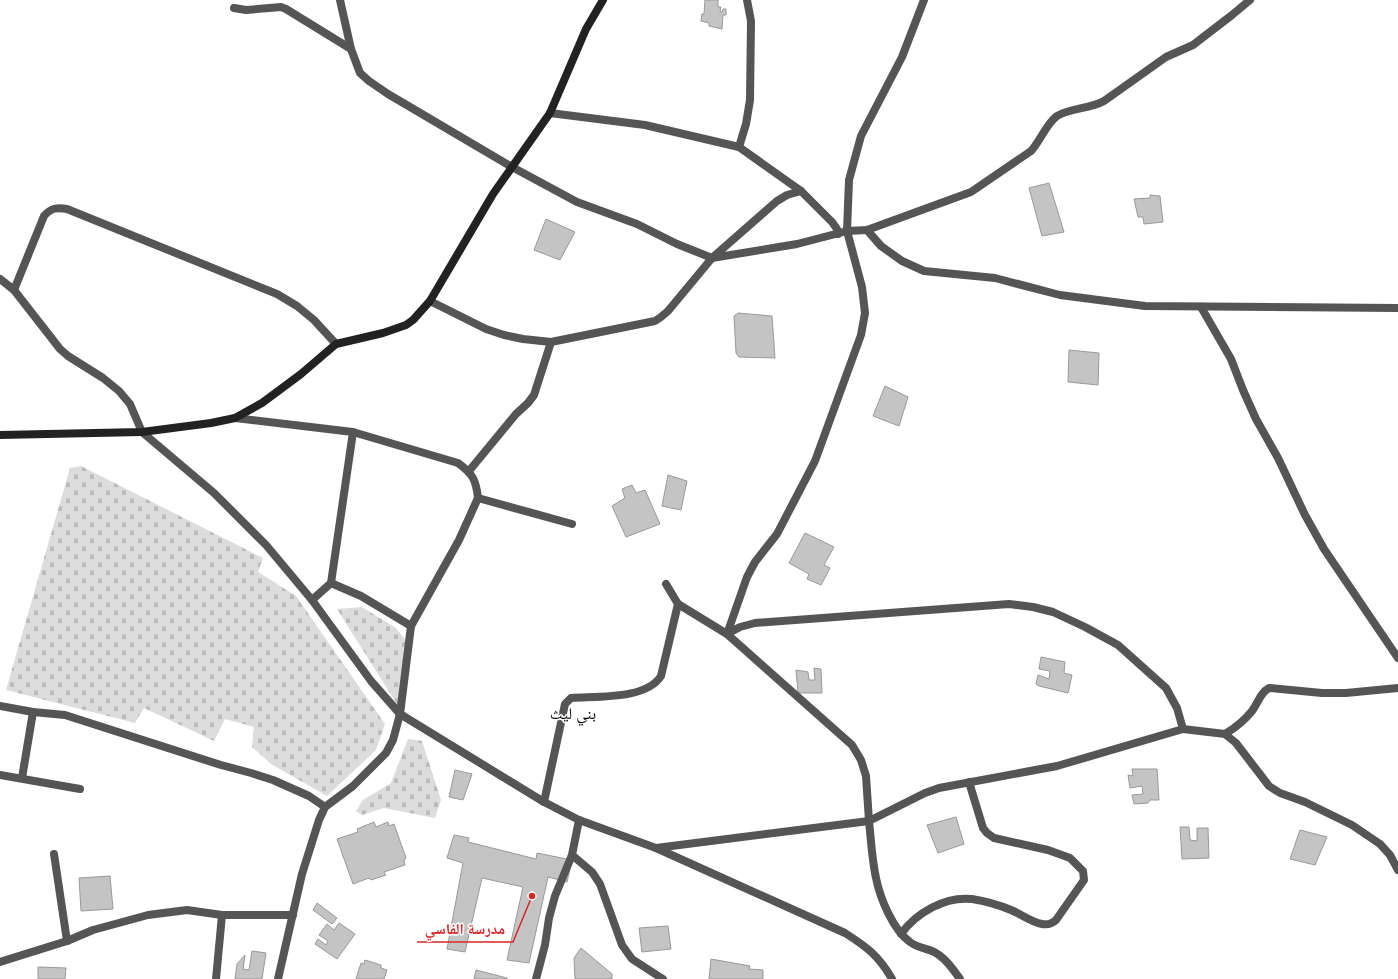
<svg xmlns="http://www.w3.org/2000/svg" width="1398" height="979" font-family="'Nunito Sans','Noto Naskh Arabic',sans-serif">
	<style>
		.cemetery { fill: url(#cemetery-stones) }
		.building { fill: #c4c4c4; stroke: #999 }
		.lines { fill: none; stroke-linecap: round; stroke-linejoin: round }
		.street { stroke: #555; stroke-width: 8 }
		.secondary { stroke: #222; stroke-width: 8 }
		.labels { text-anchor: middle; stroke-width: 3; stroke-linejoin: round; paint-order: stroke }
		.quarter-label { font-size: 16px; fill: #000; stroke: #fff }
		.leader { fill: none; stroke: #d62828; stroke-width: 1.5 }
		.callout-dot { fill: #d62828; stroke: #fff; stroke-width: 1.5 }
		.callout-label { font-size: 15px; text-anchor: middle; font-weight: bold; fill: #d62828; stroke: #fff; stroke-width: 3; stroke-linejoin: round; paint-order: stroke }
	</style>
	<defs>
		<pattern id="cemetery-stones" width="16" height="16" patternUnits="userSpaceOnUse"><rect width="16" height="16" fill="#dcdcdc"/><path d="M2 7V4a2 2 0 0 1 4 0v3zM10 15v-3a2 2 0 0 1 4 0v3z" fill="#bbb"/></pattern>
	</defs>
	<rect width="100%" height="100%" fill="#fff"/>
	<g class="cemetery">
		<polygon points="81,466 263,558 258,572 296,596 385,724 376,750 327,796 271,764 252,747 254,727 225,719 214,741 144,708 135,723 6,690 70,468"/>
		<polygon points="362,607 396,628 406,641 405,709 400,709 337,609"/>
		<polygon points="408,739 422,741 441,800 435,818 384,808 362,815 356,811 363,800 391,783"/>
	</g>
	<g class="building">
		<polygon points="705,0 718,0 718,7 721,7 720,12 722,12 723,9 726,9 726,15 723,15 722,29 709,26 709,23 701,21 702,14 704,14"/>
		<polygon points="1049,183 1064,232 1042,236 1029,188"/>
		<polygon points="1150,195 1160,196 1163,222 1144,224 1143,217 1138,217 1134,199 1150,198"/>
		<polygon points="546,219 575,232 560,260 534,250"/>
		<polygon points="738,313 772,316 775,358 739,357 736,353 734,316"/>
		<polygon points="1069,350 1099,353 1098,385 1068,382"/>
		<polygon points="885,386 908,397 899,426 873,416"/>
		<polygon points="668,475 687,481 681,510 662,506"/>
		<polygon points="632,485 636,493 645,490 660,524 626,537 612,506 625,498 622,489"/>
		<polygon points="805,533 834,547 824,565 830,568 821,585 807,579 809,574 789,563"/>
		<polygon points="1041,657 1065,662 1064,673 1072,675 1068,693 1039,686 1036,684 1038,675 1049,679 1050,671 1039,669"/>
		<polygon points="814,668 821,669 822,693 798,693 796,670 808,672 809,680 815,680"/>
		<polygon points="1132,769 1157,769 1159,800 1150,800 1148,803 1134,804 1132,795 1143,794 1142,786 1130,788 1128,775 1133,776"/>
		<polygon points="455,770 472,774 463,800 449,797"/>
		<polygon points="956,817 964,844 938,853 927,825"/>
		<polygon points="374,822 376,827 388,822 389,826 394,824 406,858 404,860 405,865 384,872 386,875 371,880 369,878 353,884 337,839 358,832 357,829"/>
		<polygon points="1180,827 1189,827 1190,840 1197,841 1197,828 1208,828 1209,858 1182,859"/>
		<polygon points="1300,830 1327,837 1315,865 1290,859"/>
		<polygon points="454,835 469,838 468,842 536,859 537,853 572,860 567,882 548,877 529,963 507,960 523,887 482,878 465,952 447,949 463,863 447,858"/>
		<polygon points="110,876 113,909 81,911 79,878"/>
		<polygon points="317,903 337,918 332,924 313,910"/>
		<polygon points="339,923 355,934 337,959 315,944 318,939 326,945 328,941 319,935 327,924 334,930"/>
		<polygon points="668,926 671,949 642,952 639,928"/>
		<polygon points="581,948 612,974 612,979 575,979 574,958"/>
		<polygon points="252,951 266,953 262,979 235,979 237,964 245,955 243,969 249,970"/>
		<polygon points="711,959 750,966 749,969 763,970 763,979 709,979"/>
		<polygon points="365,960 381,965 381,968 387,970 384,979 356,979 361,963 364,964"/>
		<polygon points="38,967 66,968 65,979 38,979"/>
		<polygon points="476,970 507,978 507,979 474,979"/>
	</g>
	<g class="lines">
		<g class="street">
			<polyline points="340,0 351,49"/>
			<path d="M 234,8 L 246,10 L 281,7 L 286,9 L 351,49 L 360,73 L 369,81 L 388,94 L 512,167 L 577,202 L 637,224 L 677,244 L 712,258 L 797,244 L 847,231 L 867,230 L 971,192 L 1031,151 C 1041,140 1046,124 1057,116 C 1069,108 1090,109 1104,101 L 1166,57 L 1193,45 L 1232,15 L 1250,0"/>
			<polyline points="550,113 645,125 739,147 801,191 832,222 837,229 838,234"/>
			<polyline points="739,147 746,124 750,100 751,21 747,0"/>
			<polyline points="867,230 881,246 902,261 924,271 995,278 1060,295 1145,306 1398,308"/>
			<path d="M 0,279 L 14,290 L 60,349 L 68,356 L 103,378 L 119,391 L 130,404 L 142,432 L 214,493 L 266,545 L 312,600 L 371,681 L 400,714 L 544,802 L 579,820 L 656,848 L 845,933 C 867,947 879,956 892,979"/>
			<path d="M 14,290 L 44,216 C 51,208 57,207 67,209 L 277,294 L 297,306 L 314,320 L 336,344"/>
			<polyline points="430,301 486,329 504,335 523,339 551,342 655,321 661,317 668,311 712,258 777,201 787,195 801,191"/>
			<polyline points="1201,307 1231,359 1243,390 1256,419 1278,458 1305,515 1324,549 1398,658"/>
			<path d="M 235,418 L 353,432 L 458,463 C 473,474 476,480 478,498 L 572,524"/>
			<polyline points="469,471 516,414 528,403 534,395 551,342"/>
			<polyline points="331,583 353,432"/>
			<polyline points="666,584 678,604 727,634 740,627 755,623 1009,604 1033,607 1053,612 1085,627 1118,645 1166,688 1177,708 1183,729"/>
			<polyline points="312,600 331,583 361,596 411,626"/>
			<polyline points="0,706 33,712 65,715 221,765 251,773 273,780 309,796 325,807"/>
			<path d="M 1225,734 C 1235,728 1244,721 1252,711 C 1258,703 1260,693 1269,688 L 1322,693 L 1346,693 L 1398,688"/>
			<polyline points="0,775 80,789"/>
			<polyline points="22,778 33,712"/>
			<path d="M 544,802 L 565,704 L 571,698 C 596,696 646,700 661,676 L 678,604"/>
			<polyline points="656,848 869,821 866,776 861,760 852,745 727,634 747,577 755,562 777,534 815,461 861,335 865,313 862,287 847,231 849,180 861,136 902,57 924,0"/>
			<polyline points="54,854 67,941"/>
			<polyline points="572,855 592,872 600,884 622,945 632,959 663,979"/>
			<path d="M 901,934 C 916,913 945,896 972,899 C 985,901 999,905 1011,910 C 1021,914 1031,922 1042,924 C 1048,925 1052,924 1056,920 L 1084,880 L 1083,871 L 1070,858 L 1048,850 L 994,838 L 987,833 L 983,828 L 969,782"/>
			<polyline points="0,962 67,941 93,930 148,915 187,910 222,915 293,915"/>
			<polyline points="216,979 222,915"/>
			<polyline points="278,979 302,874 319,820 325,807 353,786 386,753 393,740 400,714 411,626 459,540 478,498"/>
			<polyline points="536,979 545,945 549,918 555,896 572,855 579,820"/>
			<path d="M 960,979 C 953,969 944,956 932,951 C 925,948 916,947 910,942 C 893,930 880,898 876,878 C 872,860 871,840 869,821 L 925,793 L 939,788 L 1057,766 L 1183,729 L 1225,734 L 1236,743 L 1269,786 L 1280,793 L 1305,802 L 1352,825 L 1380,844 L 1390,855 L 1398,870"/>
		</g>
		<polyline class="secondary" points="0,435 142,432 211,423 235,418 262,403 301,374 336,344 383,333 406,325 413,320 430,301 493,194 550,113 586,29 603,0"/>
	</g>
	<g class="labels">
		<g class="quarter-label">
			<text x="573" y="719">بني ليث</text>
		</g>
	</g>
	<path class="leader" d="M532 896L513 942H417"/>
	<circle class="callout-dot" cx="532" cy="896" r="4"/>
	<g class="callout-label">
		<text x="465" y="934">مدرسة الفاسي</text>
	</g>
</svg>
